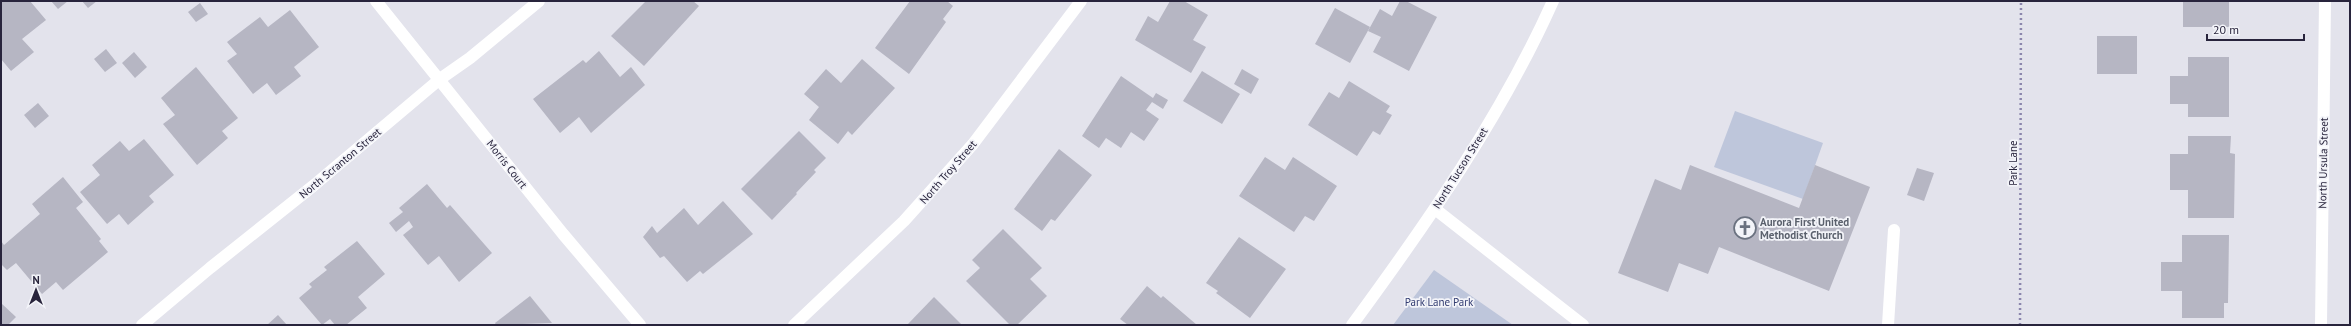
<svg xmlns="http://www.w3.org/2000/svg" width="2351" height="326" font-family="'PT Sans',sans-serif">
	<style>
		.green { fill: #bec6db }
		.building { fill: #b6b6c3 }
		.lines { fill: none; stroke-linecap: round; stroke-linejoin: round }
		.path { stroke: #8b86ad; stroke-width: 2.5; stroke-dasharray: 2 3; stroke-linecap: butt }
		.minor { stroke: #fff; stroke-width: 12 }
		.labels { text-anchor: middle; stroke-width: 3.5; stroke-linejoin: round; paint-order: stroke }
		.street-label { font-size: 11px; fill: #28243c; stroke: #f3f4f9 }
		.worship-label { font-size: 11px; font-weight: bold; fill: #5b616d; stroke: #f3f4f9; text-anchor: start }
		.park-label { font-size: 11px; fill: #313b70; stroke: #f3f4f9 }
	</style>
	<rect width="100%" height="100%" fill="#e3e3ec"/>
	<g class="green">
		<polygon points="1735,111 1823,143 1803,199 1714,167"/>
		<polygon points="1434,270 1513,325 1393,325"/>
	</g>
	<g class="building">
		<polygon points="1,1 30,1 46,20 22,39 34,52 11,71 1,59"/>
		<polygon points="51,1 68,1 58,9"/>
		<polygon points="82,1 97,1 88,8"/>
		<polygon points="646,1 693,1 699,6 644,66 611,36"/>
		<polygon points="910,1 947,1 953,6 943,19 946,22 909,74 875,48"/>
		<polygon points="1170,1 1184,1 1208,15 1193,40 1206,47 1191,73 1135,40 1148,16 1158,22"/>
		<polygon points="1400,1 1406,1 1437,17 1409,71 1373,52 1381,37 1368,31 1380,9 1392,16"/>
		<rect x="2183" y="1" width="46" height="26"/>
		<polygon points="200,3 208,14 196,22 188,12"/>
		<polygon points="1335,8 1370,27 1350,63 1315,44"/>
		<polygon points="290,10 319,47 294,67 301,76 276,95 267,83 253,94 227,61 237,54 227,42 260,17 268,27"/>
		<rect x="2097" y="36" width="40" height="38"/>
		<polygon points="106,49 117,63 105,72 94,59"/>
		<polygon points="599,51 620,77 631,67 645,85 591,133 579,117 560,133 533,99 583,60 586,63"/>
		<polygon points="134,52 147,67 135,78 122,63"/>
		<polygon points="2188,57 2229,57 2229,117 2188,117 2188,104 2170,104 2170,76 2188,76"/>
		<polygon points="862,59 895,88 852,135 848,131 838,144 809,120 819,107 804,94 826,69 841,83"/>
		<polygon points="196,67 238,118 222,131 228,138 197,165 163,124 175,115 161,98"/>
		<polygon points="1242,69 1259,79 1251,94 1234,84"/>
		<polygon points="1202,71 1240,94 1222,124 1183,101"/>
		<polygon points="1121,76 1153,98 1156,93 1168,100 1163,109 1152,102 1146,110 1159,119 1144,141 1131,132 1121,148 1106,138 1099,148 1082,136"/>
		<polygon points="1349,81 1390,106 1386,112 1392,115 1380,135 1373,131 1357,156 1308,125 1329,92 1339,98"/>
		<polygon points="38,103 49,116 35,128 24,115"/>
		<polygon points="799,131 826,158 814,170 816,172 796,193 797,194 772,220 741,189"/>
		<polygon points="2188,136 2231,136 2230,153 2235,154 2234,218 2188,218 2188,190 2170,190 2170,154 2188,154"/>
		<polygon points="144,139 174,175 149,196 154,202 128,225 119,214 107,224 80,192 100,175 92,165 120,141 129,151"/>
		<polygon points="1059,149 1092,175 1055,221 1051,219 1042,231 1014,209"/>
		<polygon points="1265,157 1285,170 1293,157 1337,186 1314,221 1305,216 1294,232 1239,196"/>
		<polygon points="1690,165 1799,208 1815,165 1870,187 1829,291 1719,247 1708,274 1679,263 1668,292 1618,273 1655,179 1681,190"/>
		<polygon points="1917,168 1934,173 1924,201 1907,195"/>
		<polygon points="63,177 83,202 76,208 101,239 99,241 108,252 63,290 56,282 42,294 16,263 7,270 1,264 1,241 4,245 40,214 32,204"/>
		<polygon points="427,184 447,208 450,205 492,253 459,282 439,256 428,265 403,235 413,227 409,221 396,232 389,223 403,212 399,208"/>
		<polygon points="723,201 753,234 703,274 700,271 687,282 664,256 660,258 643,237 652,226 657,233 684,208 698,225"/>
		<polygon points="1003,229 1042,268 1030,279 1047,296 1017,325 1010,325 966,281 980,268 972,260"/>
		<polygon points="2182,235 2229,235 2228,303 2224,303 2224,318 2182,318 2182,291 2161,291 2161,262 2182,262"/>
		<polygon points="1239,237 1286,269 1250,318 1216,293 1218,291 1206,283"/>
		<polygon points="357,241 385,274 358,297 367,308 346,325 335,325 330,319 322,325 299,298 312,287 309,284 327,270 324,267"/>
		<polygon points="1147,286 1161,298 1163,296 1197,325 1128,325 1120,319"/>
		<polygon points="530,296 552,323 496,325 495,323"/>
		<polygon points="934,297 962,325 907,325"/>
		<polygon points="1,303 16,317 8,325 1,325"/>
		<polygon points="278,315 287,325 267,325"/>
	</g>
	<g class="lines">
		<polyline class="path" points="2020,325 2021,1"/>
		<g class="minor">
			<polyline points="376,1 563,234 640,325"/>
			<polyline points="1435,209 1583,325"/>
			<polyline points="142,325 210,268 313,186 440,79 470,58 539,1"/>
			<polyline points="794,325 904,221 973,144 1081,1"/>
			<path d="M 1352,325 C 1427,223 1501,117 1553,1"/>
			<polyline points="1888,325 1894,230"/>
			<polyline points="2321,325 2325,1"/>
		</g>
	</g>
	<defs>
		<g id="church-ring" transform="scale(1.15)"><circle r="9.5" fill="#f3f4f9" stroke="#6b7280" stroke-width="1.5"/><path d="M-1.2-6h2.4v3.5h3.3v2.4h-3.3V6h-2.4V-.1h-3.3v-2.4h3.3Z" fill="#6b7280"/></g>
	</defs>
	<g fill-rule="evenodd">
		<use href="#church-ring" x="1745" y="228"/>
	</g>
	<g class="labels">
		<g class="street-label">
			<text transform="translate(340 163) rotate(-40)" y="4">North Scranton Street</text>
			<text transform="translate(2013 163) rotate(-90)" y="4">Park Lane</text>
			<text transform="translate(2323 163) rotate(-89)" y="4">North Ursula Street</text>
			<text transform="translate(507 164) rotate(52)" y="4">Morris Court</text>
			<text transform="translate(1460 168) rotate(-58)" y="4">North Tucson Street</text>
			<text transform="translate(948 172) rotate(-49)" y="4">North Troy Street</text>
		</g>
		<g class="worship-label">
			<text x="1760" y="226">Aurora First United<tspan x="1760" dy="13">Methodist Church</tspan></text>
		</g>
		<g class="park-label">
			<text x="1439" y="306">Park Lane Park</text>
		</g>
	</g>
	<rect width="2351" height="326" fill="none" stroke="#28243c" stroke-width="4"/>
	<g transform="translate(36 290)" stroke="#f3f4f9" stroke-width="3" paint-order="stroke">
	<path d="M0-3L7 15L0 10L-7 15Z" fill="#28243c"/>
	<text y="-6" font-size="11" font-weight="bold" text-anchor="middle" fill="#28243c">N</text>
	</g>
	<path d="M2207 34v6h97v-6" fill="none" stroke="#28243c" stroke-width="2"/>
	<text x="2213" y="34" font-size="12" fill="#28243c" stroke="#f3f4f9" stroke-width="3" paint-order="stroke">20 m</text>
</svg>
